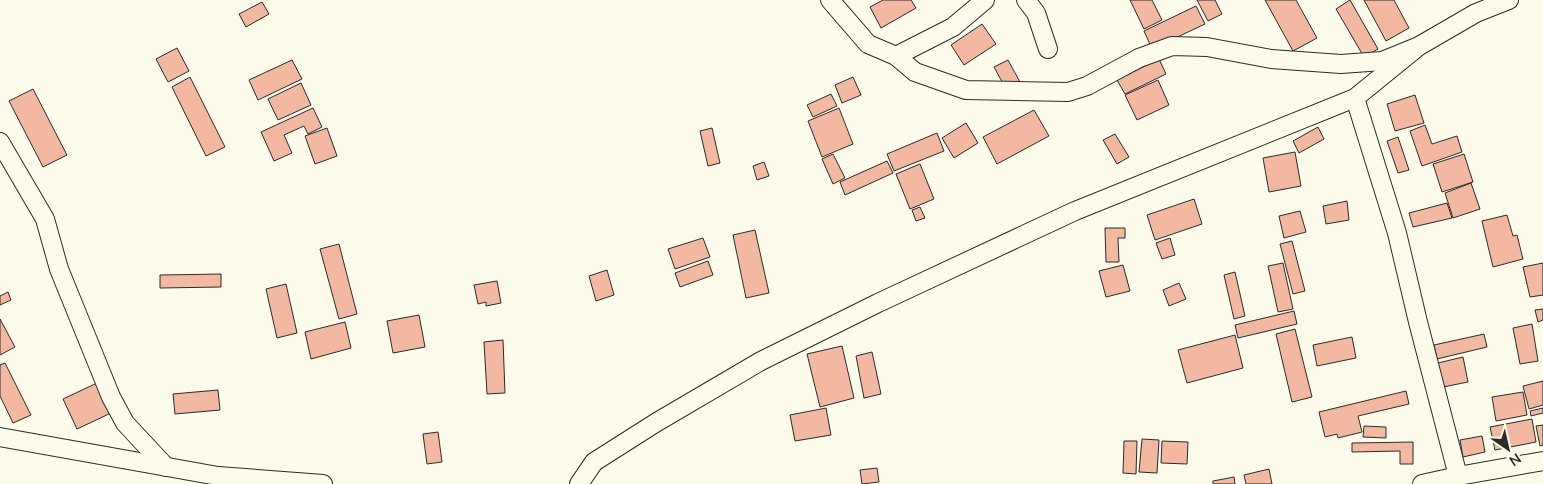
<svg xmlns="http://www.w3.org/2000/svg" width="1543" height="484" font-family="'Nunito Sans',sans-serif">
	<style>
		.building { fill: #f2b8a0; stroke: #2b2b2b }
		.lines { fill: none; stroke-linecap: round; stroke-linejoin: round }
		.minor-casing { stroke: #2b2b2b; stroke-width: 20 }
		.minor { stroke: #fdfbea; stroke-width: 18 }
	</style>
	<rect width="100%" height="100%" fill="#fdfbea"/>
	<g class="building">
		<polygon points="883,0 911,0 916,8 881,28 870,7"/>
		<polygon points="1130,0 1152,0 1162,20 1144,29"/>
		<polygon points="1197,0 1215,0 1222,14 1208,21"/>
		<polygon points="1265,0 1296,0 1317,38 1293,51"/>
		<polygon points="1350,0 1378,49 1364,57 1336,9"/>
		<polygon points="1364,0 1394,0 1409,28 1386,41"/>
		<polygon points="262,2 269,14 246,27 239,14"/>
		<polygon points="1196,6 1205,24 1152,49 1144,31"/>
		<polygon points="982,24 996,44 964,65 951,45"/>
		<polygon points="177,48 189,71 168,82 156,59"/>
		<polygon points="1159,59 1166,74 1125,94 1117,80"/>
		<polygon points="292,60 302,79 258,100 249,80"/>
		<polygon points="1008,60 1020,82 1006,89 994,67"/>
		<polygon points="190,77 225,147 206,156 172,87"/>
		<polygon points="853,77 861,95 842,103 835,85"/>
		<polygon points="1158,80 1169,105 1137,120 1125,95"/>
		<polygon points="301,83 311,105 278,120 268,99"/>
		<polygon points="33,89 67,155 43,167 9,101"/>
		<polygon points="831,94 837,106 813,117 807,105"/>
		<polygon points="1415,95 1424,123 1395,131 1387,104"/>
		<polygon points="313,108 322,127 308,134 304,126 284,135 292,153 274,161 261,132"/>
		<polygon points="839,108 853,144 822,157 808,121"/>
		<polygon points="1034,110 1049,136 997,164 983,137"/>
		<polygon points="966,123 978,143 954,158 942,138"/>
		<polygon points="1425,125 1432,144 1457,136 1462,152 1422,166 1410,131"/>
		<polygon points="1318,127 1324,139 1299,153 1293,141"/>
		<polygon points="327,128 337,156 315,164 305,136"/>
		<polygon points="712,128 720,163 708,166 700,131"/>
		<polygon points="937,133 944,151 894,171 887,154"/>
		<polygon points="1115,134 1129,157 1117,164 1103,140"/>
		<polygon points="1398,137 1409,170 1398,173 1387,141"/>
		<polygon points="1295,152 1301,186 1269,192 1263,158"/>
		<polygon points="833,154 845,178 833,184 822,159"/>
		<polygon points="1464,154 1473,182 1442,192 1433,164"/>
		<polygon points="887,161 893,173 845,195 840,182"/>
		<polygon points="764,162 769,176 757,180 753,166"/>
		<polygon points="920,164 934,199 910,209 896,174"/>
		<polygon points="1471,183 1480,209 1453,218 1445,193"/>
		<polygon points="1194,199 1202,224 1155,240 1147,215"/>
		<polygon points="1347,201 1349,220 1326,224 1323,206"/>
		<polygon points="1447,203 1452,218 1413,227 1409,213"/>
		<polygon points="920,207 925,218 916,221 912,210"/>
		<polygon points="1300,211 1306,232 1284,238 1279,216"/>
		<polygon points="1507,215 1513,236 1517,235 1523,259 1493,267 1482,221"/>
		<polygon points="1105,228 1125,228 1125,238 1118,238 1119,262 1106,262"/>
		<polygon points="755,230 769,293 746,298 733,235"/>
		<polygon points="703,238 710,257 675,269 668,249"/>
		<polygon points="1170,238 1175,255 1162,259 1156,243"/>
		<polygon points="1292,241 1305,291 1293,294 1280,244"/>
		<polygon points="339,244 357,314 339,319 320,249"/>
		<polygon points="708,261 713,275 680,287 675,273"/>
		<polygon points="1283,263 1293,309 1278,312 1268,266"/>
		<polygon points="1543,263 1543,295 1530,297 1523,267"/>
		<polygon points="1123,265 1130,291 1106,297 1099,271"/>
		<polygon points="607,270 614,295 596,301 589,276"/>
		<polygon points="1235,272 1245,316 1234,319 1224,275"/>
		<polygon points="221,274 221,287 160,288 160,275"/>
		<polygon points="497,281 501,303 486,306 486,302 478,304 474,285"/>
		<polygon points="1179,283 1186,299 1169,306 1163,290"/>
		<polygon points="286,284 297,333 277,338 266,289"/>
		<polygon points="8,292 11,300 0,305 0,296"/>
		<polygon points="1543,309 1543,320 1538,322 1535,310"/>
		<polygon points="1294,311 1297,324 1238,338 1235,325"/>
		<polygon points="419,315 425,347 393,353 387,321"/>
		<polygon points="0,319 15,347 0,355"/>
		<polygon points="345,322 351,348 311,359 305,332"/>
		<polygon points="1532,324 1538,361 1520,364 1513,328"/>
		<polygon points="1295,329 1312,397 1292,402 1276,334"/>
		<polygon points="1484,334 1487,347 1437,359 1434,345"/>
		<polygon points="1235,335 1243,368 1187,383 1178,350"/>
		<polygon points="1352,337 1356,358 1317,366 1313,345"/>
		<polygon points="503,340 505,393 487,394 484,342"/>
		<polygon points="842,346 854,398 820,407 807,354"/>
		<polygon points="872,352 881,394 864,398 856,356"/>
		<polygon points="1463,357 1468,382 1443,387 1438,363"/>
		<polygon points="5,363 31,415 13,423 0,396 0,365"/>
		<polygon points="1543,381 1543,405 1529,409 1523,386"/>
		<polygon points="97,383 111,413 77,429 63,399"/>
		<polygon points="218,390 220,410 175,414 173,394"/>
		<polygon points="1406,391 1409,404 1358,416 1362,432 1338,438 1337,434 1325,437 1319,412"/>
		<polygon points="1523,392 1527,415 1496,421 1492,397"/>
		<polygon points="826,408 831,435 795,441 790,415"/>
		<polygon points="1543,408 1543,413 1531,416 1530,411"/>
		<polygon points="1532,419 1536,442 1495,450 1490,427"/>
		<polygon points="1543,425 1543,445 1540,446 1536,426"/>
		<polygon points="1364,426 1386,427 1386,438 1363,437"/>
		<polygon points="438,432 442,462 427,464 423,434"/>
		<polygon points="1482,436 1485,452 1463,457 1460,440"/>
		<polygon points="1142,439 1159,440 1157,473 1139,472"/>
		<polygon points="1124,441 1137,441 1136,474 1123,473"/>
		<polygon points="1162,441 1188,442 1187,464 1161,463"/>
		<polygon points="1413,442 1413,464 1400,464 1400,451 1352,452 1352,443"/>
		<polygon points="877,468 879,482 862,484 860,470"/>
		<polygon points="1269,469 1272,484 1246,484 1244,475"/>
		<polygon points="1234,477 1235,484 1213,484 1213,481"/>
	</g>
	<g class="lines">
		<g class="minor-casing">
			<g id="minor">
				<polyline points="830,0 868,44 896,56 915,72 966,90 1068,92 1087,86 1139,58 1172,46 1207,47 1271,59 1341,64 1382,61 1419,46"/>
				<polyline points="1026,0 1036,13 1048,49"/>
				<polyline points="896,56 953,27 985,0"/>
				<polyline points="0,142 45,219 59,269 111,397 125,423 166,467"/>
				<polyline points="0,437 218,476 323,484"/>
				<polyline points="1458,476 1418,322 1397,233 1355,98 1419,46 1476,13 1509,0"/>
				<polyline points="579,484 594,462 657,422 761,361 878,303 1075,211 1355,98"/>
				<polyline points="1422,484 1458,476 1543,461"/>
			</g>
		</g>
		<use href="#minor" class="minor"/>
	</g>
	<g transform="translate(1508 449) rotate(146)" stroke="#fdfbea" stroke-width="4" paint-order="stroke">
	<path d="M0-4L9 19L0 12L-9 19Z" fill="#2b2b2b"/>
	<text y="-8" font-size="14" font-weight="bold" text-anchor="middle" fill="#2b2b2b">N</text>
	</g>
</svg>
